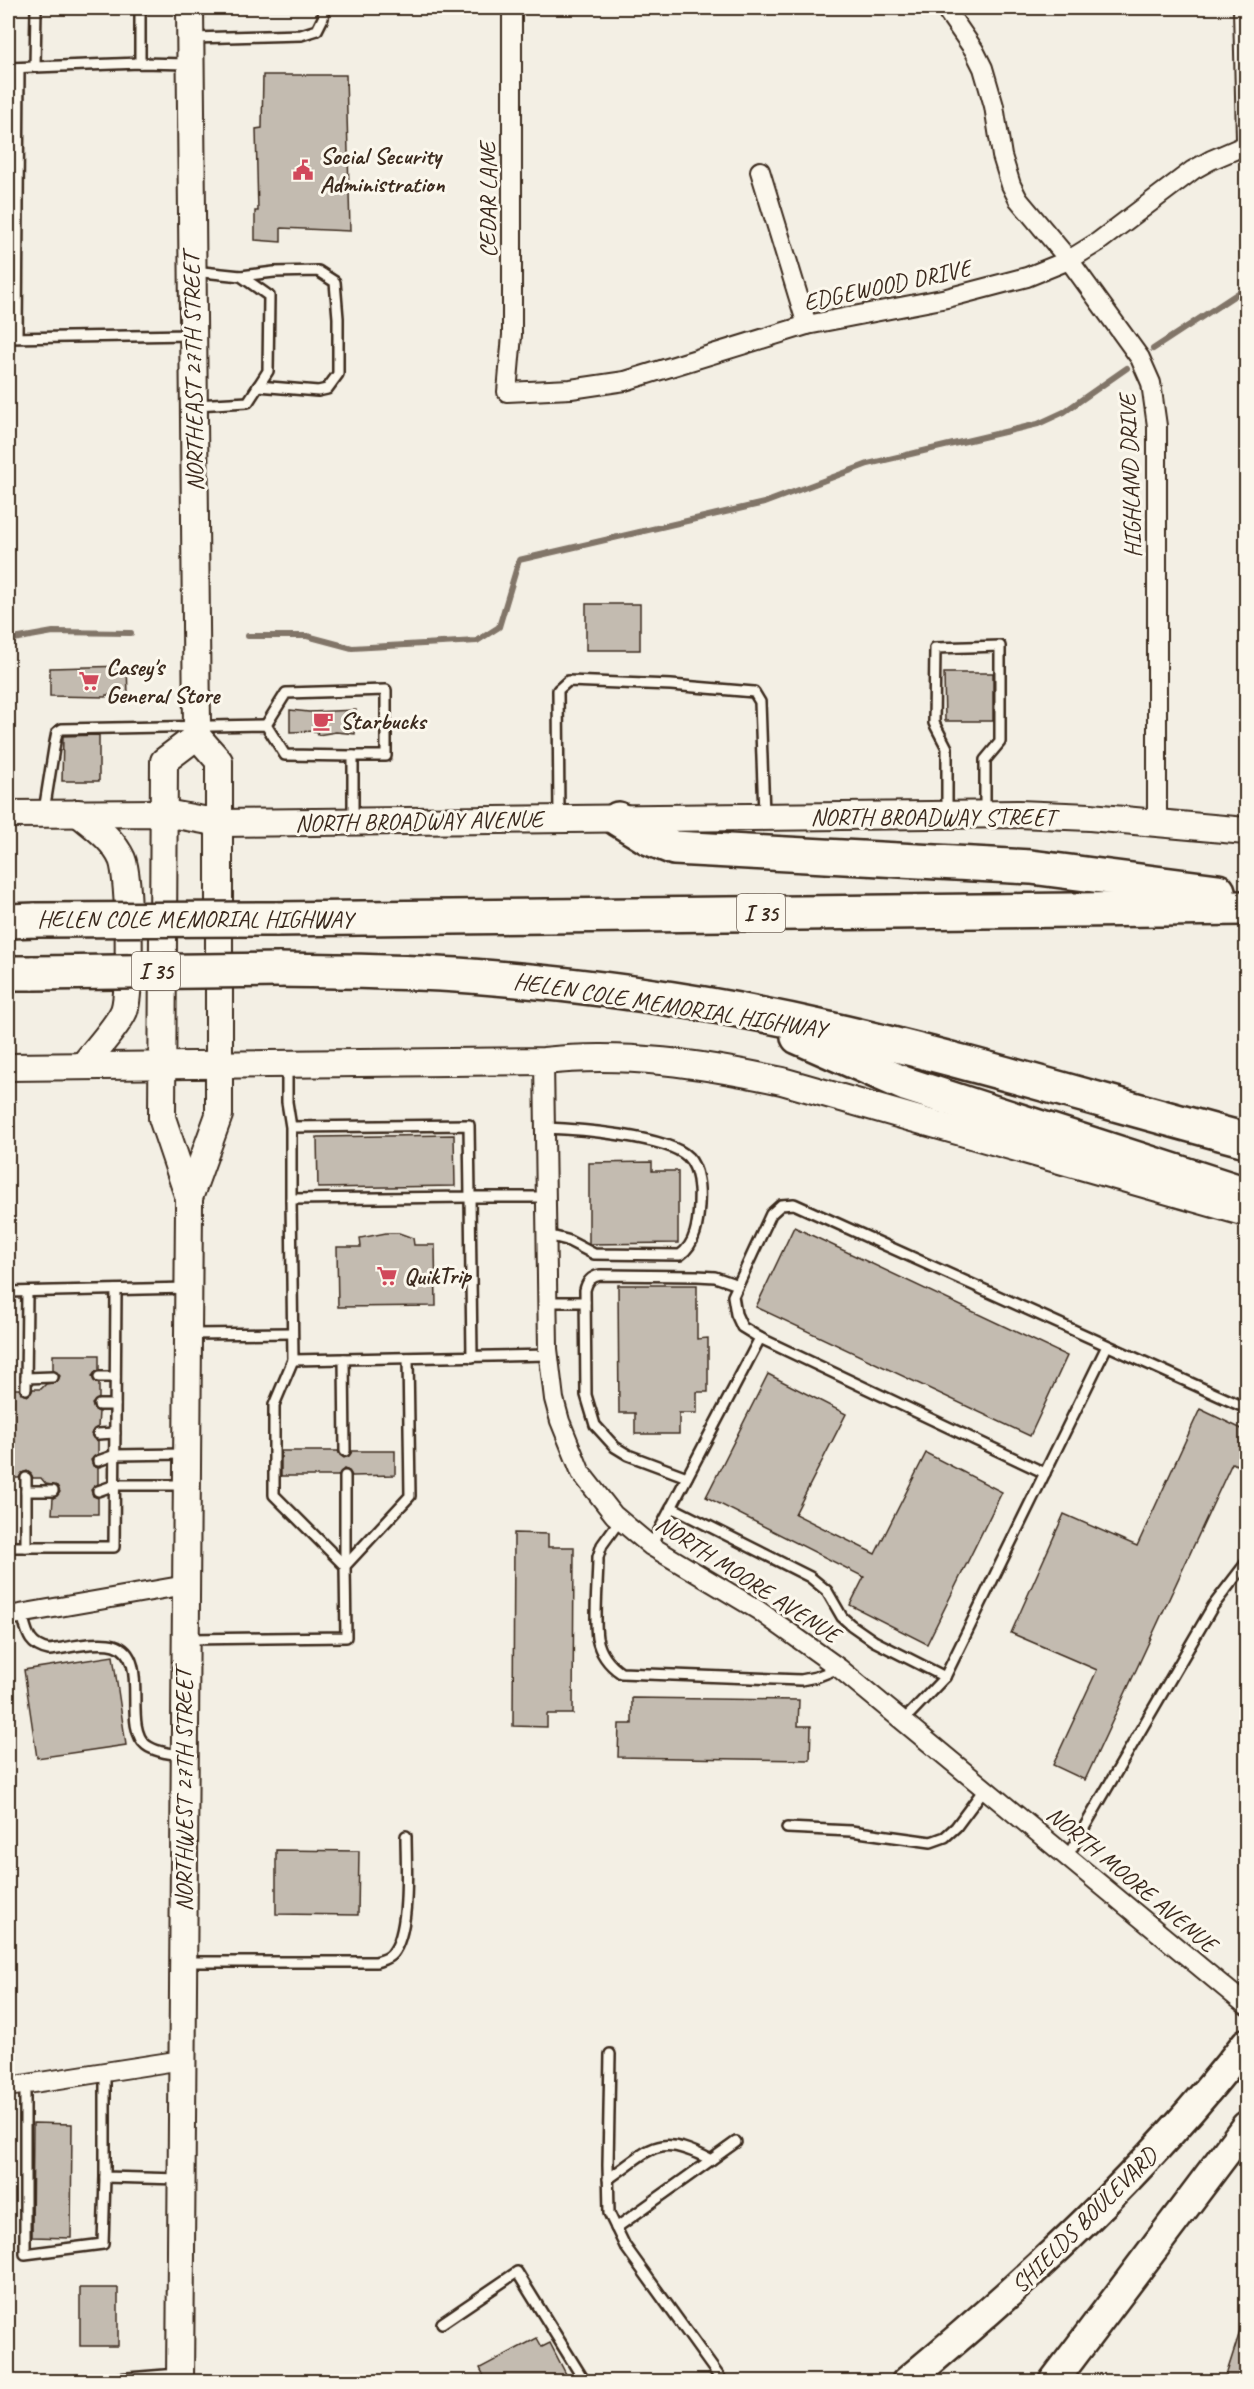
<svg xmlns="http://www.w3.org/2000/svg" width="1254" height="2389" font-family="Caveat,sans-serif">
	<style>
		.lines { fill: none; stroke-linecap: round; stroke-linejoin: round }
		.stream { stroke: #817468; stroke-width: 6 }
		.building { fill: #c3bbb0; stroke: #3b2a1e; stroke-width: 1.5 }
		.lane-casing { stroke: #3b2a1e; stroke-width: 14 }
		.street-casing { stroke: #3b2a1e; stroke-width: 22 }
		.secondary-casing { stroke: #3b2a1e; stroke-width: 30 }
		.primary-casing { stroke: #3b2a1e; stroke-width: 33 }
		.highway-casing { stroke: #3b2a1e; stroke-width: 38 }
		.lane { stroke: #fbf7ec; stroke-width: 9 }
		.street { stroke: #fbf7ec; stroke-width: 18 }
		.secondary { stroke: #fbf7ec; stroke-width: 26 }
		.primary { stroke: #fbf7ec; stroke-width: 28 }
		.highway { stroke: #fbf7ec; stroke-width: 33 }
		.highway-bridge-casing { stroke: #3b2a1e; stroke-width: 38; stroke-linecap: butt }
		.highway-bridge { stroke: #fbf7ec; stroke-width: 33 }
		.labels { text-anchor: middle; stroke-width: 6; stroke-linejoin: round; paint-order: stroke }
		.shield { fill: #fbf7ec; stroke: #75685c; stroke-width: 1.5 }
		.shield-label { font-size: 22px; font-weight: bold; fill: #3b2a1e }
		.poi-label { font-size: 24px; font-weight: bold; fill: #3b2a1e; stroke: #fbf7ec; text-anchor: start }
		.street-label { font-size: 24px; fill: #3b2a1e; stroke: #fbf7ec }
	</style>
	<rect width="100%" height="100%" fill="#f3efe4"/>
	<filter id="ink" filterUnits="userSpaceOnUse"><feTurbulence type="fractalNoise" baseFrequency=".0167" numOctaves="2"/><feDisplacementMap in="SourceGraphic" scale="12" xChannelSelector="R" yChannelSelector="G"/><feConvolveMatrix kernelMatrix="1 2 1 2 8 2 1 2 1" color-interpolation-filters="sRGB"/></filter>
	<g filter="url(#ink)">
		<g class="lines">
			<g class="stream">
				<polyline points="1153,349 1246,288"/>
				<polyline points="248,636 307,636 352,648 477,641 499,627 519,560 764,503 868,464 1038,424 1064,412 1127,368"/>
				<polyline points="8,640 53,632 131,633"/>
			</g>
		</g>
		<g class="building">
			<polygon points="263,75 346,75 350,231 281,228 281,242 255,240 255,211 258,211 256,129 262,128"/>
			<rect x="586" y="604" width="54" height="46"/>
			<polygon points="127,666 128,694 106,695 106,697 50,696 50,668"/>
			<polygon points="944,673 993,673 993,721 945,721"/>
			<polygon points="290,710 309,712 356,710 355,734 336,732 318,735 317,731 290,732"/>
			<polygon points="99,735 99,781 62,781 63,736"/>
			<polygon points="454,1135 455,1186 318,1188 317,1137"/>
			<polygon points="652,1162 652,1171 678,1171 678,1243 589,1244 589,1163"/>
			<polygon points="794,1227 1067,1356 1030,1436 756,1307"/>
			<polygon points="386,1233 399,1233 413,1238 414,1245 435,1245 436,1306 338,1307 337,1247 361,1247 360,1238"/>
			<polygon points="618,1285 697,1285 697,1339 708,1338 708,1392 697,1392 697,1413 679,1413 679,1434 635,1434 635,1413 619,1413"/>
			<polygon points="53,1355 99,1355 99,1370 92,1376 94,1381 99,1384 99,1398 92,1404 94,1409 99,1412 98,1427 94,1429 91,1434 93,1438 98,1441 98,1454 91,1460 93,1466 98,1468 98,1484 91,1490 93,1496 98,1498 98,1514 52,1514 53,1498 57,1496 60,1492 57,1486 46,1484 41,1478 33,1478 31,1474 27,1471 22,1473 19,1478 8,1478 8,1389 19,1389 22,1394 27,1396 31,1393 33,1389 41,1389 46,1384 57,1382 60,1376 53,1370"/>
			<polygon points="768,1374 846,1414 795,1514 875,1554 926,1453 1002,1492 927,1644 850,1605 864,1577 706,1497"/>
			<polygon points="1200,1409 1246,1431 1246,1469 1232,1463 1085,1780 1053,1765 1097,1670 1011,1633 1064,1514 1137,1546"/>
			<polygon points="281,1451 338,1451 340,1455 344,1458 349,1456 352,1451 395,1451 395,1475 352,1476 349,1471 344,1469 338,1476 281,1476"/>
			<polygon points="514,1533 548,1534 548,1547 574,1547 573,1714 547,1714 547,1727 513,1726"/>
			<polygon points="113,1656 126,1745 37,1758 24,1670"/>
			<polygon points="632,1698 799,1700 798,1726 811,1726 810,1760 618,1757 619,1724 632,1724"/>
			<polygon points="276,1850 359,1851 358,1915 276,1914"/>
			<polygon points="33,2123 72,2124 71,2238 32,2237"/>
			<rect x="80" y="2288" width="38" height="58"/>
			<polygon points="1243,2322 1246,2323 1246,2382 1224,2382"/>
			<polygon points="537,2338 542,2347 550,2343 570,2382 487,2382 480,2368"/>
		</g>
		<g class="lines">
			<g class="lane-casing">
				<g id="lane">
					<polyline points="140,8 140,63"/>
					<polyline points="193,38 301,35 317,30 323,18 324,8"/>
					<polyline points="35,67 36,8"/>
					<polyline points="8,68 140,63 188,64"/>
					<polyline points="193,271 241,276 269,296 268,371 248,402 196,405"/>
					<polyline points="241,276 274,272 318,271 335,282 338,318 338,374 327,389 318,391 258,386"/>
					<polyline points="17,337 19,68"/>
					<polyline points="8,338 191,335"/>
					<polyline points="266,725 286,693 386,690 386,756 353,756"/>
					<polyline points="44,811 55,742 57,732 62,729 266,725 285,755 353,756 353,819"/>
					<polyline points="947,813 947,748 934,723 935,648 1000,646 1000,742 985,760 985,812"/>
					<polyline points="559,817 558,690 568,681 671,685 754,692 760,702 764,814"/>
					<polyline points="287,1066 287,1102 291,1127 469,1125 470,1197 291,1199 291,1127"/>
					<path d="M 546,1128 C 576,1129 668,1136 688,1157 C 699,1168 700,1191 699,1205 C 698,1223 696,1244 680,1255 L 594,1254 L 567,1240 L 547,1235"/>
					<polyline points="291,1199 293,1360 548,1355"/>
					<polyline points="8,1292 188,1288"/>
					<polyline points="547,1302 585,1302"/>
					<polyline points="190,1334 292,1333"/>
					<polyline points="472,1357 470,1197 546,1197"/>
					<polyline points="344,1359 345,1451"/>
					<polyline points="293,1360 274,1405 274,1495 345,1566"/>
					<polyline points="99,1377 115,1377"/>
					<polyline points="26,1378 53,1377"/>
					<polyline points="26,1389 27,1292"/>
					<polyline points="99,1405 115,1405"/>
					<polyline points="98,1434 115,1433"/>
					<polyline points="98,1461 115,1455 184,1454"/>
					<polyline points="1045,1473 760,1338 742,1327 736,1314 733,1296 771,1214 781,1205 794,1204 1246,1408"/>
					<polyline points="345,1476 345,1566"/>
					<path d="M 687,1477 L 628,1455 L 615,1447 L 595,1425 L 586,1395 L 585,1290 C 587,1281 591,1277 600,1275 L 697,1276 L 715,1277 L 738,1285"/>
					<polyline points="26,1478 26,1547 114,1547 116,1290"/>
					<polyline points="26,1491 53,1491"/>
					<polyline points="98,1491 115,1485 184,1485"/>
					<polyline points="671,1507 810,1577 827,1591 842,1617 851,1625 874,1641 945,1677"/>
					<path d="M 620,1520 L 602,1545 L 598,1557 C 598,1580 594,1617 597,1638 C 600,1653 609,1665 621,1673 L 801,1680 L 816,1677 L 839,1668"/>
					<polyline points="651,1546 760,1338"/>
					<polyline points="8,1547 26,1547"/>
					<path d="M 22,1614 C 27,1632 28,1646 49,1650 C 67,1648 98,1640 114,1645 C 152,1656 121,1725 146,1745 C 155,1752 171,1754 182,1755"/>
					<polyline points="188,1639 346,1637 345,1566 410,1496 408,1358"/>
					<polyline points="903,1721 945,1677 1107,1346"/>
					<polyline points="787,1828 851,1831 931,1842 945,1837 956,1827 985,1788"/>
					<polyline points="1067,1857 1213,1606 1246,1563"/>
					<path d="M 185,1962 L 376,1962 C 382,1960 388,1959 392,1954 C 411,1932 406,1865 406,1836"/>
					<polyline points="610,2054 608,2165 609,2213 625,2246 723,2382"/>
					<polyline points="105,2072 105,2177 180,2179"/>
					<polyline points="25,2084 25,2254 103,2244 105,2177"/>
					<path d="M 608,2179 C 653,2148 657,2132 711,2160"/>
					<polyline points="616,2228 736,2142"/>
					<polyline points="442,2323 517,2272 585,2382"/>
					<polyline points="80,2382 177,2374"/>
				</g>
			</g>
			<g class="street-casing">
				<g id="street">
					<polyline points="512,8 512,335 507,392 571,389 625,381 807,325 947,298 1027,277 1069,260 1098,242 1193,170 1211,160 1246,145"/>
					<polyline points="945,8 974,50 983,68 994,106 1002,156 1011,185 1018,199 1069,260 1140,358 1151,383 1157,426 1157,823"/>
					<polyline points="1243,8 1246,139"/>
					<polyline points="760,171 807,325"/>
					<polyline points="544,1061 548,1349 554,1399 560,1421 581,1473 614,1515 651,1546 758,1610 839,1668 1246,2005"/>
					<polyline points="8,1616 186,1585"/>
					<polyline points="8,2087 182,2060"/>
				</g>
			</g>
			<g class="secondary-casing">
				<g id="secondary">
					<path d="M 78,813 C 95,827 113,839 122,859 C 130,878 131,992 124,1011 C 117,1027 94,1051 83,1066"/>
					<polyline points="8,814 165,813 220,823 1018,814 1090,817 1246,831"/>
					<path d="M 8,1067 L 544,1061 C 624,1052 703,1064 782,1081 L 1246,1213"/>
					<polyline points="189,1198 219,1115 219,761 197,736 197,727 190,8"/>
					<polyline points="180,2382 189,1206 189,1198 162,1118 164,761 197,736"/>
				</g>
			</g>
			<g class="primary-casing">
				<g id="primary">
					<path d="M 906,2382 C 1030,2279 1148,2169 1246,2043"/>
					<polyline points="1053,2382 1246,2126"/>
				</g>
			</g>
			<g class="highway-casing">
				<g id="highway">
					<polyline points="618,819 649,838 674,848 1031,867 1218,891"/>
					<polyline points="275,919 1246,908"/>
					<polyline points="8,921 36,920"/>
					<path d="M 278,970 C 342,971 407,971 471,976 C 591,985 712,1002 829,1029 C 970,1061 1107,1103 1246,1140"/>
					<polyline points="8,973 34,973"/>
					<polyline points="798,1037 905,1084 1246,1194"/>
				</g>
			</g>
			<use href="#lane" class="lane"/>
			<use href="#street" class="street"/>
			<use href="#secondary" class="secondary"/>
			<use href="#primary" class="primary"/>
			<use href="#highway" class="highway"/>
			<g class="highway-bridge-casing">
				<g id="highway-bridge">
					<polyline points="36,920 275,919"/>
					<polyline points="34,973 278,970"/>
				</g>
			</g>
			<use href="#highway-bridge" class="highway-bridge"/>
		</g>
	</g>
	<defs>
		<g id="civic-bare" transform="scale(1.62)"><path d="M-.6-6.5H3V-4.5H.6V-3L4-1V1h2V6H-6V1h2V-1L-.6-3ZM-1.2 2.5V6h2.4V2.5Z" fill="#d1495b" stroke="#fbf7ec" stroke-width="2.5" paint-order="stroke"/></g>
		<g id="supermarket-bare" transform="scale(1.62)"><path d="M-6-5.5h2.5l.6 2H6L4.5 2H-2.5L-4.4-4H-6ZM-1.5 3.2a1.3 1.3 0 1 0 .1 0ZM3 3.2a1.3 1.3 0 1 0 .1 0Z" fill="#d1495b" stroke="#fbf7ec" stroke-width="2.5" paint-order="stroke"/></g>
		<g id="cafe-bare" transform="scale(1.62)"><path d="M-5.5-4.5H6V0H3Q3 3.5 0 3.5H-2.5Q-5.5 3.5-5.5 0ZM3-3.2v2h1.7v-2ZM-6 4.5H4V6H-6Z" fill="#d1495b" stroke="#fbf7ec" stroke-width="2.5" paint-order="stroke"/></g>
	</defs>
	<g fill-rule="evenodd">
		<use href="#civic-bare" x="303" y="170"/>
		<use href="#supermarket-bare" x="89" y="681"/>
		<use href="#cafe-bare" x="323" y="721"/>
		<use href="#supermarket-bare" x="387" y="1276"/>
	</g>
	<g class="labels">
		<g class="shield">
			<rect x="737" y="894" width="48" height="38" rx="4.5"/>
			<rect x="132" y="952" width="48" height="38" rx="4.5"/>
		</g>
		<g class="shield-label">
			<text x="761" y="921">I 35</text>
			<text x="156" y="979">I 35</text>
		</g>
		<g class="poi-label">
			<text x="320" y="164">Social Security<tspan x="320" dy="28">Administration</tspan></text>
			<text x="106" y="675">Casey's<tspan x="106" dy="28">General Store</tspan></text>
			<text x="340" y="729">Starbucks</text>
			<text x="404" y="1284">QuikTrip</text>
		</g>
		<g class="street-label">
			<text transform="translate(488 200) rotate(-90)" y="8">CEDAR LANE</text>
			<text transform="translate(887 285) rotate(-12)" y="8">EDGEWOOD DRIVE</text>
			<text transform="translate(193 372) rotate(-91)" y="8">NORTHEAST 27TH STREET</text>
			<text transform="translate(1130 476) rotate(-92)" y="8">HIGHLAND DRIVE</text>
			<text x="933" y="825">NORTH BROADWAY STREET</text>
			<text transform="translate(419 821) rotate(-1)" y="8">NORTH BROADWAY AVENUE</text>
			<text x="195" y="927">HELEN COLE MEMORIAL HIGHWAY</text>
			<text transform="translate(670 1005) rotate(9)" y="8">HELEN COLE MEMORIAL HIGHWAY</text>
			<text transform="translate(748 1579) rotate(33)" y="8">NORTH MOORE AVENUE</text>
			<text transform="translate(184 1790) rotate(-90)" y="8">NORTHWEST 27TH STREET</text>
			<text transform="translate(1132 1879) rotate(40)" y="8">NORTH MOORE AVENUE</text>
			<text transform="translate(1084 2220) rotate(-45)" y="8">SHIELDS BOULEVARD</text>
		</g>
	</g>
	<rect width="1254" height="2389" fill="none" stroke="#fbf7ec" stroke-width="30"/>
	<rect x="15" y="15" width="1224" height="2359" fill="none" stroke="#3b2a1e" stroke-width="2" filter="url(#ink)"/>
</svg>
